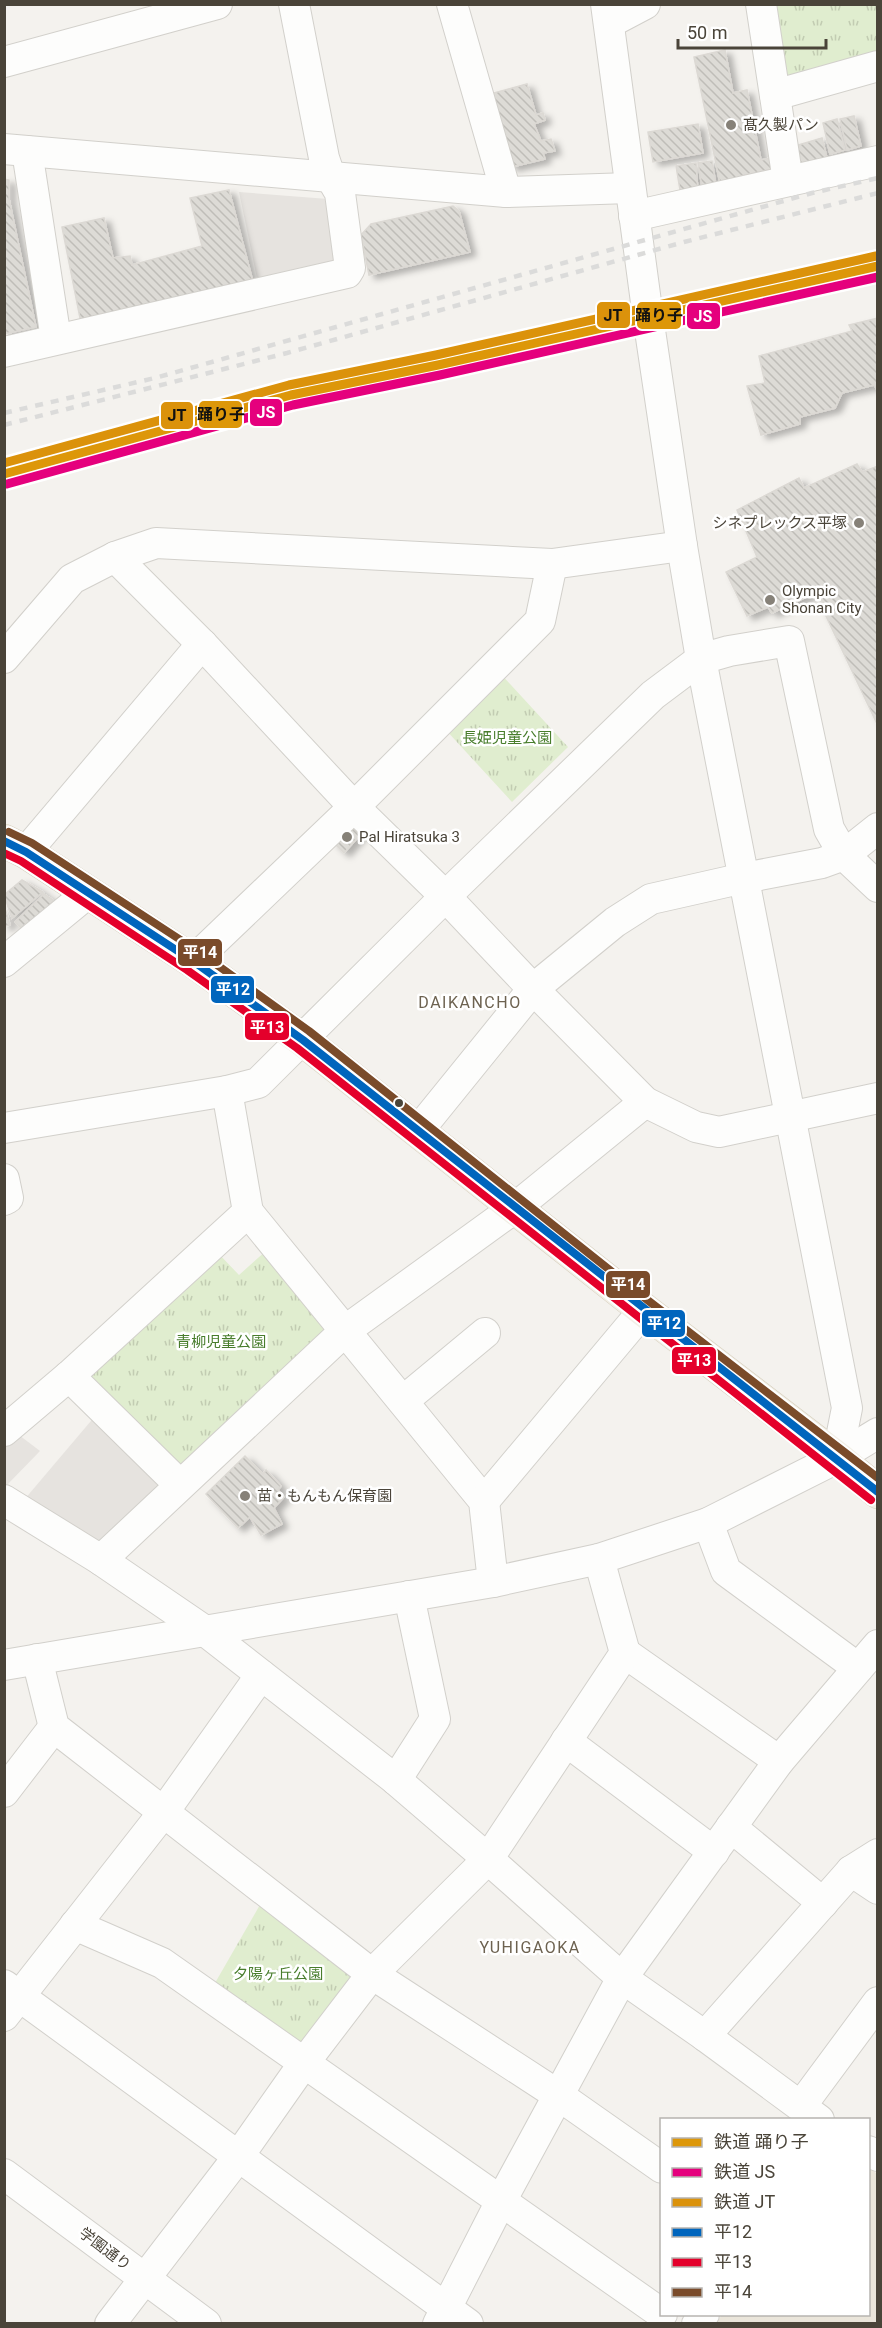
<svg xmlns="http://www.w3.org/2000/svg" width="882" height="2328" font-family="Roboto,'Noto Sans JP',sans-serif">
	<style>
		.education { fill: #eae5da }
		.park { fill: url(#park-tufts) }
		.parking { fill: #e6e3df }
		.building { fill: url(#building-back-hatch); stroke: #dcd9d4; stroke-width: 1.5; filter: url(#shadow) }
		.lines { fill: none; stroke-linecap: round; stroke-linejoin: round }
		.minor-casing { stroke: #d2d0cb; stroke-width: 32 }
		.major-casing { stroke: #d6cebc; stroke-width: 34 }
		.minor { stroke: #fdfdfc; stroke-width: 30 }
		.major { stroke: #f2efe6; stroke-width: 33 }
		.rail { stroke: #dbdbda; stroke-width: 4.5; stroke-dasharray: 8 8; stroke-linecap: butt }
		.bus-1-casing { stroke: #fff; stroke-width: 12 }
		.bus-2-casing { stroke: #fff; stroke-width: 12 }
		.bus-3-casing { stroke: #fff; stroke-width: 12 }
		.bus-1 { stroke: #0065bd; stroke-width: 8 }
		.bus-2 { stroke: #e4002b; stroke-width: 8 }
		.bus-3 { stroke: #7a4b2a; stroke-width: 8 }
		.rail-1-casing { stroke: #fff; stroke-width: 14 }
		.rail-2-casing { stroke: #fff; stroke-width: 14 }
		.rail-3-casing { stroke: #fff; stroke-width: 14 }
		.rail-1 { stroke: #dd9709; stroke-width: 9 }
		.rail-2 { stroke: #e5007d; stroke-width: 9 }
		.rail-3 { stroke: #db920b; stroke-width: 9 }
		.poi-dot { fill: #868178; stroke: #fff; stroke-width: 2 }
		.bus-dot { fill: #4a4439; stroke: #fff; stroke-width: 2 }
		.labels { text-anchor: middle; stroke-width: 5; stroke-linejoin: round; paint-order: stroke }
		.poi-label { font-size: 15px; fill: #4a4439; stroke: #fff; text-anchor: start }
		.park-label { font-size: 15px; fill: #487d2c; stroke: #fff }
		.street-label { font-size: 15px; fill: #4a4439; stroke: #fff }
		.neighbourhood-label { font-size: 16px; letter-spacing: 1.5px; fill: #6d6250; stroke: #fff }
		.line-badge { stroke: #fff; stroke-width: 2 }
		.badge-label { font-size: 16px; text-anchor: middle; font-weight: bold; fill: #fff }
		.pale-badge-label { font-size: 16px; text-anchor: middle; font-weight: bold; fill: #111 }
	</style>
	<defs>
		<pattern id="park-tufts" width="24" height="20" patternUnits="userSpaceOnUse" patternTransform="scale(1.5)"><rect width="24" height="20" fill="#e0edcf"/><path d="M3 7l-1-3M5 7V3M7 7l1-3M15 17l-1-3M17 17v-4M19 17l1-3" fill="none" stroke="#c2ccb2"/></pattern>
		<pattern id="building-back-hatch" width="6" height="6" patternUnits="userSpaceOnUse" patternTransform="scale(1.5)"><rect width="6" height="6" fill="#dddbd6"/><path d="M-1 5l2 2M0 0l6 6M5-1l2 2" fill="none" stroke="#bfbdb8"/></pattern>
		<filter id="shadow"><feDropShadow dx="6" dy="4" stdDeviation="3" flood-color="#0004"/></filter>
	</defs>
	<rect width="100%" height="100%" fill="#f4f2ee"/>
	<polygon class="education" points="869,2167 877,2174 877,2323 715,2324 722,2315 868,2314"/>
	<g class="park">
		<polygon points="772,5 877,5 877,52 786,78"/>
		<polygon points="499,672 568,747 512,802 445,729"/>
		<polygon points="267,1250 329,1329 183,1470 85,1375 217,1252 239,1275"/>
		<polygon points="261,1903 357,1978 299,2048 215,1983"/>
	</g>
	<g class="parking">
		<polygon points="239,192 328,199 343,270 259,288"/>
		<polygon points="96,1415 166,1486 97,1548 24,1500"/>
		<polygon points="15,1432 40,1451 5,1487 5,1441"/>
	</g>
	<g class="building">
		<polygon points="725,50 733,93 747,90 761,160 771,158 773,169 740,176 742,184 721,188 694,57"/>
		<polygon points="527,84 536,115 543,113 545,120 534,124 541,141 551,139 555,151 543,153 545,159 511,167 490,94"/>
		<polygon points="854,116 861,146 847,150 840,119"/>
		<polygon points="837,119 845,150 830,154 823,123"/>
		<polygon points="698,124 703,153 653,162 648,132"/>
		<polygon points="822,138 828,162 793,170 788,148"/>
		<polygon points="712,161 716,185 702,187 698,163"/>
		<polygon points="696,163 698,193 681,196 676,166"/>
		<polygon points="4,179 9,180 9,199 36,327 4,334"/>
		<polygon points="229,190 254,286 81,323 62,227 104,218 113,258 130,256 132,265 202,246 190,198"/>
		<polygon points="453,206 459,211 470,252 369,275 361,235 371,224"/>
		<polygon points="878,318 878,391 874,385 842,393 835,408 800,417 800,424 761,435 747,386 765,383 759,356 852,331 849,325"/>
		<polygon points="857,464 862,472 878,466 878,726 815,593 772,613 768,607 747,616 726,572 757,557 737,510 799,478 804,488"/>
		<polygon points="350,823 362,833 344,853 332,841"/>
		<polygon points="22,880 43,892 12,918 4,895"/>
		<polygon points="44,894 53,900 52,903 32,929 27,923 21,928 15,922"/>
		<polygon points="4,905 10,925 4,926"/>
		<polygon points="245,1456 263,1474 266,1470 281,1486 278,1490 284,1497 274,1508 282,1524 261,1535 250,1517 238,1528 206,1494"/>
	</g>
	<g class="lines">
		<g class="minor-casing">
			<g id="minor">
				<polyline points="452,4 506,192"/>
				<polyline points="606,4 648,317 682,546 701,659 847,1408 837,1458"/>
				<polyline points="761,4 788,181"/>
				<polyline points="609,23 645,4"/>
				<polyline points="4,62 217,4"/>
				<polyline points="775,95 878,66"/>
				<polyline points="4,149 506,192 630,188"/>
				<polyline points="27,151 56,339"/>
				<polyline points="634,216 878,161"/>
				<polyline points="4,352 347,273 350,268 340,193 330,176 324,158 294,4"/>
				<polyline points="115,557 202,644 354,807 445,896 533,989 645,1102 696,1127 719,1132 878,1098"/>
				<polyline points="4,658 72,579 115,557 156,543 552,564 682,546"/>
				<polyline points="26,852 202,644"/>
				<polyline points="193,961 354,807 540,621 552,564"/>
				<polyline points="4,962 88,893"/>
				<polyline points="4,1128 227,1091 258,1083 455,887 653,695 701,659 729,651 789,641 829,829 844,855 878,887"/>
				<polyline points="418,1131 533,989 615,922 651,899 744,878 822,863 844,855 878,828"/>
				<polyline points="4,1179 8,1198 4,1200"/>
				<polyline points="248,1212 484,1501 493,1582"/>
				<polyline points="69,1376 180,1485"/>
				<polyline points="403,1401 485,1333"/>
				<polyline points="4,1431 69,1376 248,1212 227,1091"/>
				<polyline points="4,1500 101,1560 205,1631 396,1780 488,1859 622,1978 705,2036 819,2120"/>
				<polyline points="484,1501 644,1310"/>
				<polyline points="708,1523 726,1571 858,1668"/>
				<polyline points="101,1560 346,1330 516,1207 645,1102"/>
				<polyline points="625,1653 779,1761"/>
				<polyline points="37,1659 54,1727 372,1974 558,2095 662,2168"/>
				<polyline points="4,1665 493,1582 599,1559 708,1523 837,1458 878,1433"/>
				<polyline points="566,1741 714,1852"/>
				<polyline points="396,1780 435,1719 409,1596"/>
				<polyline points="4,1792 54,1727"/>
				<polyline points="731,1827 823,1903"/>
				<polyline points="851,1871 878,1889"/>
				<polyline points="75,1925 162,1963 662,2314"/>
				<polyline points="4,1985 468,2324"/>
				<polyline points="4,2016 163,1813 261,1675"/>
				<polyline points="705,2036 851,1871 878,1854"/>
				<polyline points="801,2106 878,2002"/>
				<polyline points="868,2151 878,2156"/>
				<polyline points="4,2174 206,2324"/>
				<polyline points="110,2324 238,2157 304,2063 372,1974 488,1859 625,1653 599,1559"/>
				<polyline points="438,2324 501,2201 622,1978 779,1761 878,1645"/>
				<polyline points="697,2324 704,2314"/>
			</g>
		</g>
		<g class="major-casing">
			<polyline id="major" points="4,841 26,852 193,961 303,1040 644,1310 837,1458 878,1492"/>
		</g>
		<use href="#minor" class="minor"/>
		<use href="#major" class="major"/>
		<g class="rail">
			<polyline points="4,413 155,378 812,193 878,178"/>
			<polyline points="4,425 287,353 684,242 878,193"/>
		</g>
		<g class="bus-1-casing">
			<polyline id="bus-1" points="4,841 26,852 193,961 303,1040 878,1492"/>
		</g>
		<g class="bus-2-casing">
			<polyline id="bus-2" points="4,853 21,861 187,970 297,1048 871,1500"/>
		</g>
		<g class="bus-3-casing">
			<polyline id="bus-3" points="9,832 32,843 199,952 309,1031 650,1302 878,1478"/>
		</g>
		<use href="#bus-1" class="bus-1"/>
		<use href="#bus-2" class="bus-2"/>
		<use href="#bus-3" class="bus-3"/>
		<g class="rail-1-casing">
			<polyline id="rail-1" points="4,474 291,395 438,365 878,266"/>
		</g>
		<g class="rail-2-casing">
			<polyline id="rail-2" points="7,484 293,405 440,375 878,277"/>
		</g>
		<g class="rail-3-casing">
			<polyline id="rail-3" points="4,463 289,385 436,355 876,256"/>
		</g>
		<use href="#rail-1" class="rail-1"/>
		<use href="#rail-2" class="rail-2"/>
		<use href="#rail-3" class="rail-3"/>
	</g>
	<g class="poi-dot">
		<circle cx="731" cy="125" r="6"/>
		<circle cx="859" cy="523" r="6"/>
		<circle cx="770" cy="600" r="6"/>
		<circle cx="347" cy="837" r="6"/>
		<circle cx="245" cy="1496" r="6"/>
	</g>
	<circle class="bus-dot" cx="399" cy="1103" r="5"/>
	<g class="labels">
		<g class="poi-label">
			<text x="743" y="130">髙久製パン</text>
			<text x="847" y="528" text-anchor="end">シネプレックス平塚</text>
			<text x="782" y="596">Olympic<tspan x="782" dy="17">Shonan City</tspan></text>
			<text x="359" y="842">Pal Hiratsuka 3</text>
			<text x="257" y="1501">苗・もんもん保育園</text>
		</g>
		<g class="park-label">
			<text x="507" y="743">長姫児童公園</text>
			<text x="221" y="1347">青柳児童公園</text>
			<text x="278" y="1979">夕陽ヶ丘公園</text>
		</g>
		<g class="street-label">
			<text transform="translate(105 2249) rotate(37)" y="5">学園通り</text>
		</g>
		<g class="neighbourhood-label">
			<text x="470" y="1008">DAIKANCHO</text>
			<text x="530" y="1953">YUHIGAOKA</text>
		</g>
	</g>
	<g class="line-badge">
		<rect x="596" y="301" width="35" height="28" rx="6" fill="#db920b"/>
		<rect x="636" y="301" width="46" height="29" rx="6" fill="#dd9709"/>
		<rect x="686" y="302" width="35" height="28" rx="6" fill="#e5007d"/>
		<rect x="249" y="398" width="34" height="29" rx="6" fill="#e5007d"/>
		<rect x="198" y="400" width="45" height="29" rx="6" fill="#dd9709"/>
		<rect x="160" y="401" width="34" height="29" rx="6" fill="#db920b"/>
		<rect x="177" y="938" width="46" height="29" rx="6" fill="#7a4b2a"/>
		<rect x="210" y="975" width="45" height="29" rx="6" fill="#0065bd"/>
		<rect x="244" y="1012" width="46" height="29" rx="6" fill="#e4002b"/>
		<rect x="605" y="1270" width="46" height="29" rx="6" fill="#7a4b2a"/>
		<rect x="641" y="1309" width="45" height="29" rx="6" fill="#0065bd"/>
		<rect x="671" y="1346" width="46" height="29" rx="6" fill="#e4002b"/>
	</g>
	<g class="badge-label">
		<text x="703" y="322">JS</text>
		<text x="266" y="418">JS</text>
		<text x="200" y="958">平14</text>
		<text x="233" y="995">平12</text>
		<text x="267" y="1033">平13</text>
		<text x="628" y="1290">平14</text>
		<text x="664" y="1329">平12</text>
		<text x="694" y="1366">平13</text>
	</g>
	<g class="pale-badge-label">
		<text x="613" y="321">JT</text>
		<text x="659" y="321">踊り子</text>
		<text x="221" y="420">踊り子</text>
		<text x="177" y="421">JT</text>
	</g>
	<rect width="882" height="2328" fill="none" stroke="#4a4439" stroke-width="12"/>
	<rect x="660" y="2118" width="210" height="198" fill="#ffffff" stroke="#b7b4b0" stroke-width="1.5"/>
	<rect x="672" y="2138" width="30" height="9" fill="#dd9709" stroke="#b7b4b0" stroke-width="1.5"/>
	<text x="714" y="2148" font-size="18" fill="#4a4439">鉄道 踊り子</text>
	<rect x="672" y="2168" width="30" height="9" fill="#e5007d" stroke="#b7b4b0" stroke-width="1.5"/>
	<text x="714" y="2178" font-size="18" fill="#4a4439">鉄道 JS</text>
	<rect x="672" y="2198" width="30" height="9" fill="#db920b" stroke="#b7b4b0" stroke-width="1.5"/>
	<text x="714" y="2208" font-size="18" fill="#4a4439">鉄道 JT</text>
	<rect x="672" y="2228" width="30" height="9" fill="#0065bd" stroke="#b7b4b0" stroke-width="1.5"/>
	<text x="714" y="2238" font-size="18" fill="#4a4439">平12</text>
	<rect x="672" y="2258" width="30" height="9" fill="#e4002b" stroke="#b7b4b0" stroke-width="1.5"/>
	<text x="714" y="2268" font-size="18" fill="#4a4439">平13</text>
	<rect x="672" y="2288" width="30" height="9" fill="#7a4b2a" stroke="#b7b4b0" stroke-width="1.5"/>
	<text x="714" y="2298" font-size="18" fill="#4a4439">平14</text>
	<path d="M678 39v9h148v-9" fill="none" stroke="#4a4439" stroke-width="3"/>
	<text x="687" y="39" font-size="18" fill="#4a4439" stroke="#ffffff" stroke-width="4.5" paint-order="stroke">50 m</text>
</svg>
